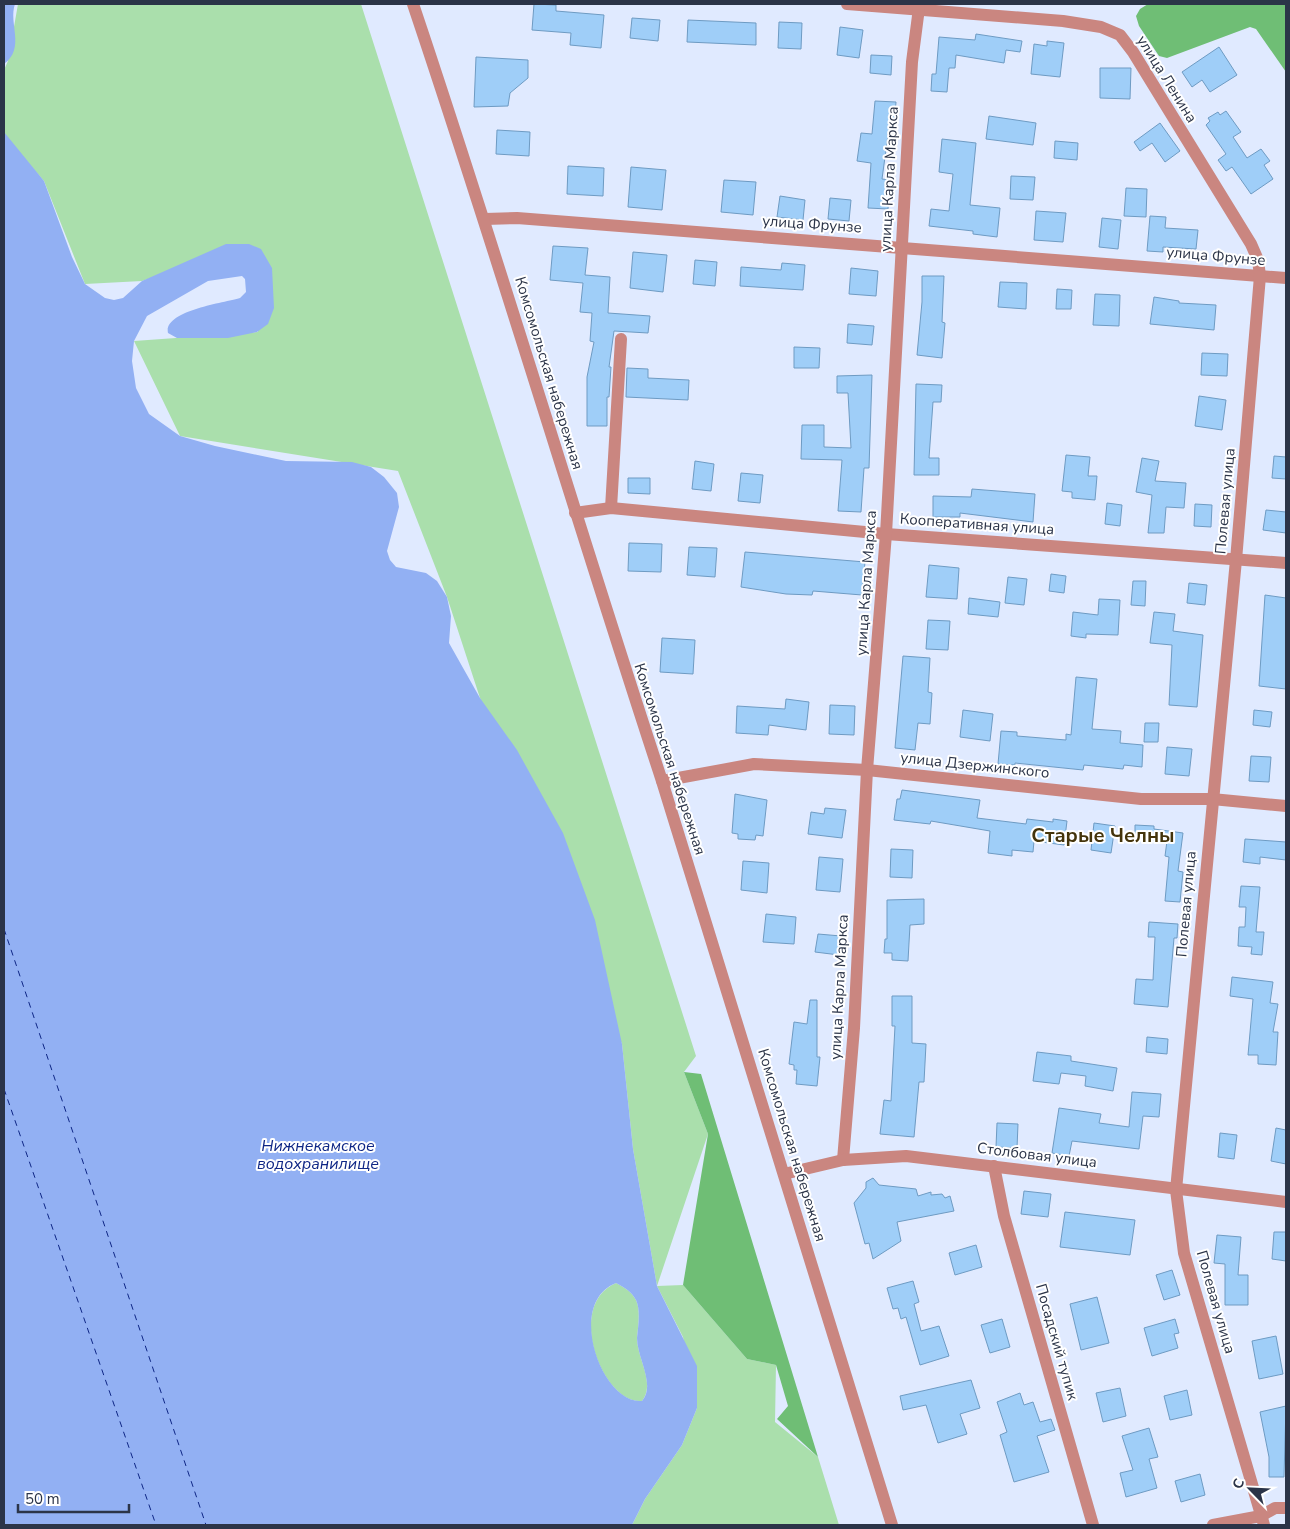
<svg xmlns="http://www.w3.org/2000/svg" width="1290" height="1529" font-family="'Nunito Sans',sans-serif">
	<style>
		.green { fill: #aadfac }
		.forest { fill: #6fbe75 }
		.water { fill: #92b0f3; fill-rule: evenodd }
		.lines { fill: none; stroke-linecap: round; stroke-linejoin: round }
		.ferry { stroke: #0e2685; stroke-width: 1; stroke-dasharray: 6 5; stroke-linecap: butt }
		.building { fill: #9fcef8; stroke: #6e9bc3 }
		.minor { stroke: #ca8680; stroke-width: 12 }
		.tertiary { stroke: #ca8680; stroke-width: 12 }
		.labels { text-anchor: middle; stroke-width: 4; stroke-linejoin: round; paint-order: stroke }
		.street-label { font-size: 15px; fill: #2b3448; stroke: #fff }
		.water-label { font-size: 16px; font-style: italic; fill: #0e2685; stroke: #fff }
		.district-label { font-size: 20px; font-weight: bold; fill: #44340b; stroke: #fff }
	</style>
	<rect width="100%" height="100%" fill="#e0eaff"/>
	<g class="green">
		<polygon points="18,4 361,4 696,1056 684,1072 708,1134 657,1286 683,1285 747,1359 776,1365 775,1422 818,1457 839,1525 632,1525 645,1499 682,1445 697,1408 683,1337 657,1286 633,1149 622,1044 480,698 447,597 398,471 180,436 134,341 258,332 249,244 142,281 85,284 44,181 4,135 4,70 8,61"/>
		<path d="M 616,1283 C 625,1288 631,1291 636,1300 C 641,1311 638,1327 637,1338 C 637,1358 656,1384 642,1401 C 603,1405 564,1305 616,1283 Z"/>
	</g>
	<g class="forest">
		<polygon points="1148,4 1286,4 1286,72 1256,29 1250,27 1167,58 1159,56 1139,26 1136,16 1140,9"/>
		<polygon points="684,1072 701,1074 818,1457 777,1419 788,1406 776,1365 747,1359 683,1285 708,1134"/>
	</g>
	<g class="water">
		<path d="M 4,4 L 15,4 C 8,23 26,48 4,64 Z"/>
		<path d="M 4,132 L 44,181 L 72,257 L 85,284 L 105,298 L 114,300 L 123,298 L 142,281 L 226,244 L 249,244 L 261,249 L 272,268 L 274,308 L 268,324 L 257,332 L 228,338 L 177,338 L 168,333 C 163,311 223,303 240,298 L 246,292 L 245,279 L 242,276 L 208,281 L 147,316 L 134,341 L 132,361 L 136,388 L 149,414 L 180,436 L 215,446 L 286,461 L 352,462 L 371,467 L 384,477 L 397,493 L 399,507 L 387,551 L 390,560 L 396,567 L 426,573 L 437,581 L 447,597 L 451,616 L 449,643 L 480,698 L 517,750 L 563,833 L 595,920 L 622,1044 L 633,1149 L 657,1286 L 697,1366 L 697,1408 L 682,1445 L 645,1499 L 632,1525 L 4,1525 ZM 616,1283 C 625,1288 631,1291 636,1300 C 641,1311 638,1327 637,1338 C 637,1358 656,1385 642,1401 C 602,1405 565,1303 616,1283 Z"/>
	</g>
	<g class="lines">
		<g class="ferry">
			<polyline points="4,929 206,1525"/>
			<polyline points="4,1089 156,1525"/>
		</g>
	</g>
	<g class="building">
		<polygon points="534,4 556,5 556,11 604,15 601,48 570,45 571,33 532,30"/>
		<polygon points="632,18 660,20 658,41 630,38"/>
		<polygon points="688,20 756,23 756,45 687,42"/>
		<polygon points="779,22 802,23 801,49 778,48"/>
		<polygon points="840,27 863,30 859,58 837,55"/>
		<polygon points="976,34 1022,41 1020,52 1006,50 1004,63 956,55 955,68 949,68 947,92 931,91 932,74 936,74 939,37 975,40"/>
		<polygon points="1047,41 1064,43 1060,77 1031,74 1034,44 1047,46"/>
		<polygon points="1219,47 1237,75 1210,92 1202,80 1192,87 1182,72"/>
		<polygon points="871,55 892,56 891,75 870,73"/>
		<polygon points="476,57 528,60 528,78 510,93 508,106 474,107"/>
		<polygon points="1100,68 1131,68 1130,99 1100,98"/>
		<polygon points="875,101 896,102 894,128 889,128 882,179 890,180 888,209 868,208 871,163 857,161 861,133 872,134"/>
		<polygon points="1226,111 1241,132 1233,137 1247,158 1261,149 1270,161 1264,165 1273,179 1251,194 1232,167 1226,171 1218,160 1226,154 1206,125 1210,121 1208,118 1218,112 1220,115"/>
		<polygon points="989,116 1036,123 1033,145 986,139"/>
		<polygon points="1160,123 1180,151 1165,162 1152,143 1140,151 1134,142"/>
		<polygon points="497,130 530,132 529,156 496,154"/>
		<polygon points="942,139 976,143 970,205 1000,208 997,237 973,234 973,231 929,226 931,209 949,211 953,174 939,172"/>
		<polygon points="1055,141 1078,143 1077,160 1054,158"/>
		<polygon points="568,166 604,168 603,196 567,194"/>
		<polygon points="631,167 666,170 662,210 628,207"/>
		<polygon points="1011,176 1035,177 1033,200 1010,199"/>
		<polygon points="724,180 756,182 753,215 721,212"/>
		<polygon points="1126,188 1147,189 1146,217 1124,216"/>
		<polygon points="780,196 805,200 803,220 777,217"/>
		<polygon points="830,198 851,200 849,221 828,219"/>
		<polygon points="1036,211 1066,213 1063,242 1034,240"/>
		<polygon points="1150,216 1166,217 1165,228 1198,230 1196,249 1163,247 1163,252 1147,251"/>
		<polygon points="1102,218 1121,220 1118,249 1099,247"/>
		<polygon points="553,246 588,248 585,275 610,277 608,313 650,316 648,333 614,331 609,367 611,367 609,397 607,397 607,426 587,426 587,377 594,342 590,341 592,313 580,312 583,283 550,280"/>
		<polygon points="633,252 667,255 663,292 630,288"/>
		<polygon points="695,260 717,262 715,286 693,284"/>
		<polygon points="782,263 805,265 803,290 740,286 741,267 781,270"/>
		<polygon points="851,268 878,271 876,296 849,294"/>
		<polygon points="922,276 944,276 942,322 945,323 942,358 917,355 922,302"/>
		<polygon points="1000,282 1027,283 1026,309 998,307"/>
		<polygon points="1057,289 1072,290 1071,309 1056,309"/>
		<polygon points="1095,294 1120,295 1119,326 1093,325"/>
		<polygon points="1154,297 1179,301 1179,303 1216,305 1214,330 1150,324"/>
		<polygon points="848,324 874,326 872,345 847,343"/>
		<polygon points="794,347 820,348 819,368 794,368"/>
		<polygon points="1202,353 1228,354 1227,376 1201,375"/>
		<polygon points="627,368 648,369 648,378 689,380 688,400 626,397"/>
		<polygon points="872,375 869,468 864,468 861,512 838,511 842,460 801,459 802,425 824,425 824,447 851,448 848,393 837,393 837,376"/>
		<polygon points="916,384 942,385 941,402 933,402 929,458 939,458 939,475 914,475"/>
		<polygon points="1199,396 1226,400 1222,430 1195,426"/>
		<polygon points="1066,455 1090,457 1088,476 1097,476 1095,500 1072,498 1072,492 1062,491"/>
		<polygon points="1274,456 1286,457 1286,479 1272,478"/>
		<polygon points="1142,458 1159,461 1155,481 1186,483 1184,508 1166,507 1164,533 1148,533 1152,495 1136,492"/>
		<polygon points="695,461 714,464 711,491 692,489"/>
		<polygon points="741,473 763,475 760,503 738,501"/>
		<polygon points="628,478 650,478 650,494 628,493"/>
		<polygon points="972,489 1035,494 1033,522 960,513 960,517 933,517 933,496 971,497"/>
		<polygon points="1107,503 1122,505 1120,526 1105,524"/>
		<polygon points="1195,504 1212,505 1211,527 1194,526"/>
		<polygon points="1266,510 1286,512 1286,533 1263,530"/>
		<polygon points="629,543 662,544 661,572 628,571"/>
		<polygon points="689,547 717,548 715,577 687,575"/>
		<polygon points="745,552 865,562 862,595 813,591 812,595 786,594 741,587"/>
		<polygon points="929,565 959,568 957,599 926,597"/>
		<polygon points="1051,574 1066,576 1064,593 1049,591"/>
		<polygon points="1008,577 1027,579 1024,605 1005,603"/>
		<polygon points="1133,581 1146,581 1145,606 1131,605"/>
		<polygon points="1189,583 1207,585 1205,605 1187,603"/>
		<polygon points="1265,595 1286,598 1286,689 1259,686"/>
		<polygon points="969,598 1000,602 998,617 968,614"/>
		<polygon points="1099,599 1120,600 1118,635 1086,634 1086,638 1071,636 1073,612 1098,615"/>
		<polygon points="1154,612 1175,614 1173,631 1203,635 1197,707 1169,705 1172,645 1150,643"/>
		<polygon points="928,620 950,621 948,650 926,649"/>
		<polygon points="662,638 695,640 693,674 660,672"/>
		<polygon points="903,656 930,658 928,692 932,693 930,724 918,723 915,750 895,748"/>
		<polygon points="1076,677 1097,679 1092,729 1121,731 1120,743 1143,745 1142,767 1124,765 1123,769 1084,765 1083,770 1015,763 1015,765 998,764 1001,731 1017,732 1017,736 1066,740 1066,734 1071,735"/>
		<polygon points="786,699 809,702 806,730 769,725 768,735 736,733 737,706 785,709"/>
		<polygon points="830,705 855,706 854,735 829,734"/>
		<polygon points="963,710 993,714 990,741 960,737"/>
		<polygon points="1254,710 1272,712 1270,727 1253,725"/>
		<polygon points="1145,723 1159,723 1158,742 1144,742"/>
		<polygon points="1167,747 1192,749 1189,776 1165,774"/>
		<polygon points="1251,756 1271,757 1269,782 1249,781"/>
		<polygon points="902,790 980,800 977,818 1026,824 1027,819 1053,822 1053,819 1067,821 1064,845 1034,841 1033,852 1012,850 1012,856 988,853 990,831 931,821 930,824 894,820 897,799 900,799"/>
		<polygon points="735,794 767,800 763,836 756,835 755,840 738,839 738,834 732,833"/>
		<polygon points="825,808 846,810 842,838 808,834 811,812 824,814"/>
		<polygon points="1094,823 1115,826 1111,853 1091,850"/>
		<polygon points="1135,825 1154,826 1154,829 1183,833 1178,871 1183,872 1180,902 1165,901 1169,857 1165,856 1167,841 1135,839"/>
		<polygon points="1245,839 1286,842 1286,860 1260,857 1260,864 1243,862"/>
		<polygon points="891,849 913,850 912,878 890,877"/>
		<polygon points="819,857 843,859 840,892 816,890"/>
		<polygon points="743,861 769,863 767,893 741,890"/>
		<polygon points="1241,886 1260,887 1256,932 1264,932 1262,955 1251,954 1252,947 1238,946 1239,927 1245,927 1246,907 1239,907"/>
		<polygon points="924,899 924,924 910,925 908,961 892,960 892,953 884,953 885,939 887,939 887,900"/>
		<polygon points="766,914 796,917 794,944 763,942"/>
		<polygon points="1149,922 1178,924 1177,938 1174,938 1168,1007 1134,1004 1136,979 1153,980 1155,937 1148,937"/>
		<polygon points="818,934 841,936 839,955 815,952"/>
		<polygon points="1232,977 1273,982 1270,1003 1278,1004 1273,1032 1278,1032 1276,1065 1258,1064 1258,1055 1248,1055 1253,999 1230,996"/>
		<polygon points="892,996 912,996 912,1043 926,1044 924,1082 919,1082 914,1137 880,1134 884,1100 891,1101 895,1026 892,1026"/>
		<polygon points="810,1000 817,1000 817,1057 820,1057 817,1086 796,1084 797,1070 794,1070 794,1065 789,1064 794,1022 807,1024"/>
		<polygon points="1147,1037 1168,1039 1167,1054 1146,1052"/>
		<polygon points="1037,1052 1071,1056 1071,1061 1117,1068 1113,1091 1085,1086 1086,1076 1061,1073 1059,1084 1033,1081"/>
		<polygon points="1132,1092 1161,1094 1159,1117 1143,1116 1139,1149 1072,1141 1069,1156 1052,1153 1059,1108 1101,1114 1099,1123 1129,1127"/>
		<polygon points="997,1123 1018,1124 1017,1148 996,1147"/>
		<polygon points="1276,1128 1286,1130 1286,1164 1271,1161"/>
		<polygon points="1220,1133 1237,1135 1234,1159 1218,1157"/>
		<polygon points="873,1178 879,1185 916,1189 918,1196 931,1192 931,1195 942,1194 945,1198 950,1196 954,1211 897,1222 901,1241 873,1259 869,1243 865,1244 854,1203 866,1188 866,1182"/>
		<polygon points="1024,1191 1051,1194 1048,1217 1021,1214"/>
		<polygon points="1065,1212 1135,1220 1130,1255 1060,1247"/>
		<polygon points="1274,1232 1286,1232 1286,1261 1272,1259"/>
		<polygon points="1217,1235 1241,1237 1238,1275 1248,1275 1248,1305 1225,1305 1225,1264 1214,1263"/>
		<polygon points="976,1245 982,1267 955,1275 949,1253"/>
		<polygon points="1172,1270 1180,1295 1164,1300 1156,1275"/>
		<polygon points="913,1281 919,1302 914,1304 921,1331 939,1326 949,1356 920,1365 906,1317 901,1319 898,1308 893,1309 887,1288"/>
		<polygon points="1097,1297 1109,1343 1081,1350 1070,1304"/>
		<polygon points="1002,1319 1010,1347 990,1353 981,1325"/>
		<polygon points="1175,1319 1179,1333 1174,1334 1178,1348 1152,1356 1144,1328"/>
		<polygon points="1276,1336 1283,1374 1259,1379 1252,1341"/>
		<polygon points="971,1380 980,1408 960,1414 967,1434 938,1443 926,1405 903,1410 900,1396"/>
		<polygon points="1120,1388 1126,1416 1103,1422 1096,1393"/>
		<polygon points="1187,1390 1192,1415 1170,1420 1164,1396"/>
		<polygon points="1020,1393 1024,1405 1033,1402 1040,1422 1051,1419 1055,1430 1037,1436 1049,1472 1014,1482 1000,1435 1007,1432 997,1402"/>
		<polygon points="1286,1406 1284,1477 1269,1477 1269,1457 1260,1412"/>
		<polygon points="1149,1428 1158,1457 1149,1459 1157,1488 1126,1497 1120,1473 1133,1470 1122,1436"/>
		<polygon points="1200,1474 1205,1495 1181,1502 1175,1481"/>
	</g>
	<g class="lines">
		<g class="minor">
			<polyline points="847,4 1063,21 1101,27 1120,35 1133,52 1251,244 1258,260 1260,276"/>
			<polyline points="485,219 517,218 1286,278"/>
			<polyline points="611,508 621,339"/>
			<polyline points="575,513 611,508 886,534 1286,563"/>
			<polyline points="662,781 754,764 867,770 1141,799 1212,799 1286,806"/>
			<polyline points="843,1160 854,1028 867,770 886,534 912,62 919,8"/>
			<polyline points="994,1166 1004,1216 1093,1525"/>
			<polyline points="784,1174 843,1160 906,1156 1286,1202"/>
			<polyline points="1213,1525 1261,1516 1275,1508 1286,1508"/>
		</g>
		<g class="tertiary">
			<path d="M 413,4 C 500,262 577,523 662,781 L 892,1525"/>
			<polyline points="1260,276 1236,560 1176,1190 1184,1253 1264,1525"/>
		</g>
	</g>
	<g class="labels">
		<g class="street-label">
			<text transform="translate(1167 79) rotate(58)" y="5">улица Ленина</text>
			<text transform="translate(889 179) rotate(-87)" y="5">улица Карла Маркса</text>
			<text transform="translate(812 224) rotate(4)" y="5">улица Фрунзе</text>
			<text transform="translate(1216 256) rotate(5)" y="5">улица Фрунзе</text>
			<text transform="translate(549 373) rotate(73)" y="5">Комсомольская набережная</text>
			<text transform="translate(1225 501) rotate(-85)" y="5">Полевая улица</text>
			<text transform="translate(977 524) rotate(4)" y="5">Кооперативная улица</text>
			<text transform="translate(866 583) rotate(-86)" y="5">улица Карла Маркса</text>
			<text transform="translate(670 759) rotate(72)" y="5">Комсомольская набережная</text>
			<text transform="translate(975 765) rotate(6)" y="5">улица Дзержинского</text>
			<text transform="translate(1186 904) rotate(-85)" y="5">Полевая улица</text>
			<text transform="translate(839 987) rotate(-87)" y="5">улица Карла Маркса</text>
			<text transform="translate(792 1145) rotate(73)" y="5">Комсомольская набережная</text>
			<text transform="translate(1037 1155) rotate(7)" y="5">Столбовая улица</text>
			<text transform="translate(1216 1302) rotate(74)" y="5">Полевая улица</text>
			<text transform="translate(1057 1342) rotate(74)" y="5">Посадский тупик</text>
		</g>
		<g class="water-label">
			<text x="318" y="1151">Нижнекамское<tspan x="318" dy="18">водохранилище</tspan></text>
		</g>
		<g class="district-label">
			<text x="1103" y="842">Старые Челны</text>
		</g>
	</g>
	<rect width="1290" height="1529" fill="none" stroke="#2b3448" stroke-width="10"/>
	<g transform="translate(1250 1489) rotate(294)" stroke="#ffffff" stroke-width="4" paint-order="stroke">
	<path d="M0-4L9 19L0 12L-9 19Z" fill="#2b3448"/>
	<text y="-8" font-size="14" font-weight="bold" text-anchor="middle" fill="#2b3448">С</text>
	</g>
	<path d="M18 1504v8h111v-8" fill="none" stroke="#2b3448" stroke-width="2.5"/>
	<text x="25" y="1504" font-size="15" fill="#2b3448" stroke="#ffffff" stroke-width="4" paint-order="stroke">50 m</text>
</svg>
